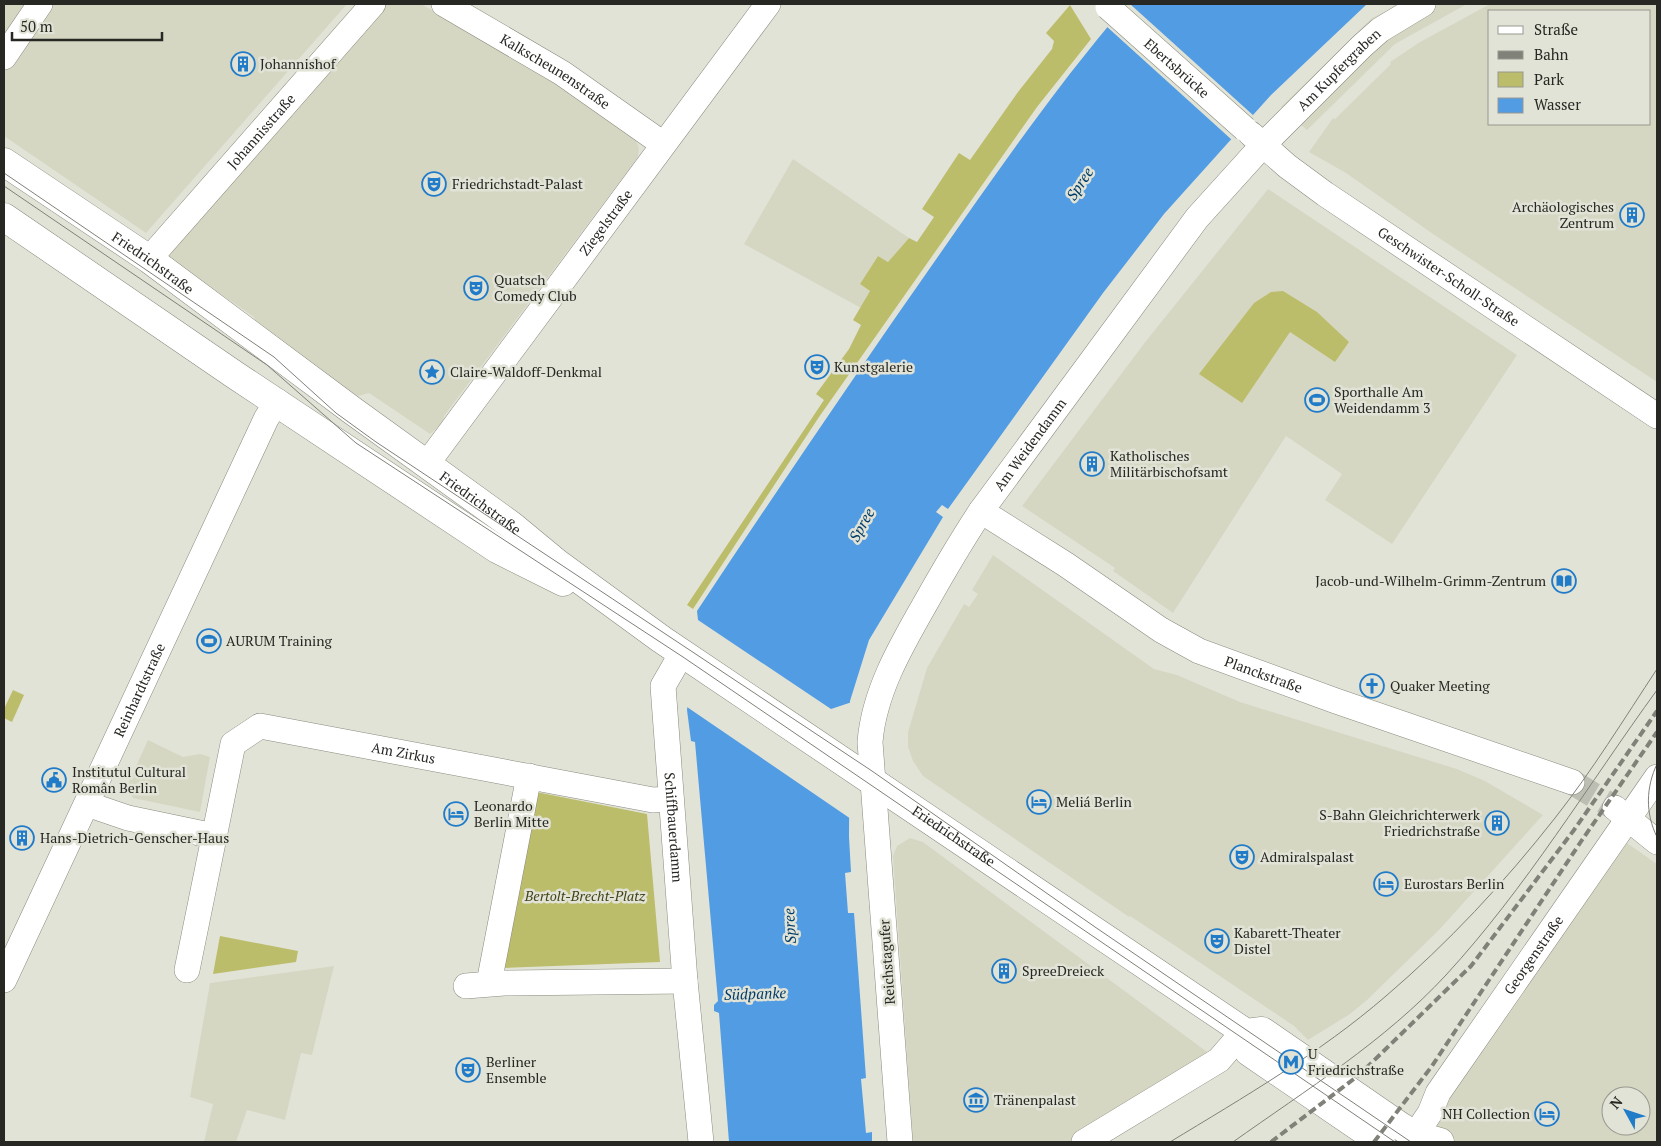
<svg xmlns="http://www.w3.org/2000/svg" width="1661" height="1146" font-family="'PT Serif',serif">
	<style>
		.built { fill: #d6d7c3; fill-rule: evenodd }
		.green { fill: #bcbd6b }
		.water { fill: #529ce4 }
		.pier { fill: #e2e3d7 }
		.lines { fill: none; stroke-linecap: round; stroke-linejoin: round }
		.minor-tunnel { stroke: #bdbeb3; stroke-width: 25; stroke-dasharray: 25 12; stroke-linecap: butt }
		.minor-casing { stroke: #8a8a7f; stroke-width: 26 }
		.major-casing { stroke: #8a8a7f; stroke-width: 29 }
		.minor { stroke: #fff; stroke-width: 25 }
		.major { stroke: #fff; stroke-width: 28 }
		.tram { stroke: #808179; stroke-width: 1 }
		.rail { stroke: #808179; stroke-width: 4; stroke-dasharray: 8 4; stroke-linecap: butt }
		.minor-bridge-casing { stroke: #8a8a7f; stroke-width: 26; stroke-linecap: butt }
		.minor-bridge { stroke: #fff; stroke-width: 25 }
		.labels { text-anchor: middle; stroke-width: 5; stroke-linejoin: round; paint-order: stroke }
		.poi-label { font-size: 14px; fill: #272823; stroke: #e2e3d7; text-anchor: start }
		.street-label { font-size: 14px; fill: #272823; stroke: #e2e3d7 }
		.park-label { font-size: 14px; font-style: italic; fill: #434317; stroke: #e2e3d7 }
		.water-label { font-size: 15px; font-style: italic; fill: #013c69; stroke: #e2e3d7 }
	</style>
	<rect width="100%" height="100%" fill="#e2e3d7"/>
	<g class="built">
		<polygon points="4,4 347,4 146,233 4,136"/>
		<polygon points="382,4 421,4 538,71 635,138 639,148 638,157 444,416 443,423 430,434 369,393 358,396 256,328 254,317 168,258 168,255"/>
		<polygon points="1400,4 1467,4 1395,44 1307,130 1281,107 1372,18"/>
		<path d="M 1490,4 L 1657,4 L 1657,382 L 1433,234 L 1346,173 L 1309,152 L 1333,118 L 1335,119 L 1391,64 L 1390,62 L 1420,42 ZM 1490,11 L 1650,11 L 1650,124 L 1490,124 Z"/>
		<polygon points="793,159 909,238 888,262 878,256 860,284 870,291 861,308 744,244"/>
		<polygon points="1268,189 1517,355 1392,544 1325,500 1342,474 1286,436 1173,613 1113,571 1115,568 1022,506 1146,341"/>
		<polygon points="993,555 1154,669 1177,675 1240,702 1457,769 1485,781 1543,815 1439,930 1367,1000 1350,1014 1308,1040 1294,1026 1165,939 1130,916 1129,917 923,776 913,761 908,747 908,732 927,668 964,604 969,607 978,594 972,590"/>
		<polygon points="148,740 183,757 200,754 210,757 200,812 133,798 127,786"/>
		<polygon points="910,838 923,842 1214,1057 1073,1142 913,1142 893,856 897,846"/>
		<path d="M 1627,843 L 1657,864 L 1657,1142 L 1454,1142 L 1428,1131 ZM 1611,1096 L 1641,1096 L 1641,1126 L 1611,1126 Z"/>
		<polygon points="334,966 312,1055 301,1053 285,1120 247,1110 236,1142 204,1142 213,1104 190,1097 210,983"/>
	</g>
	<g class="green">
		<polygon points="1070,5 1091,39 1037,107 819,417 693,609 687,605 824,400 816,394 849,349 861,325 853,320 870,291 860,284 878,256 888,262 909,238 917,242 934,217 922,209 959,153 970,160 1018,92 1052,49 1054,41 1046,33"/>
		<polygon points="1283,291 1317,312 1349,342 1335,362 1290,332 1242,403 1199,374 1254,303 1271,292"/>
		<polygon points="13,690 24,695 12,722 4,718 4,709"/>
		<polygon points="536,792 647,814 660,962 501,968"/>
		<polygon points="220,936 298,951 296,962 213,974"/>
	</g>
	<path class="water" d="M 1127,4 L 1367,4 L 1271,95 L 1164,214 L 1103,293 L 948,509 L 942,505 L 936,512 L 943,517 L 869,640 L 850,701 L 849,837 L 851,872 L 845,873 L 848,913 L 854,913 L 866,1078 L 861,1079 L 866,1133 L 872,1132 L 872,1142 L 729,1142 L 719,1013 L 714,1011 L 714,1005 L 718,1001 L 695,742 L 691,741 L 687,710 L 698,620 L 697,611 C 776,492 855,375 937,258 C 998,171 1057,85 1127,4 Z"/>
	<g class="pier">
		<polygon points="1123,4 1130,4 1254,116 1232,140 1105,25"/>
		<polygon points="695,618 831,709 852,702 851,819 687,707 685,708"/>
	</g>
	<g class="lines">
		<polyline class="minor-tunnel" points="1572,782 1615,808"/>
		<g class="minor-casing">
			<g id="minor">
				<path id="s1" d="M 444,4 L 562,73 L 663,144"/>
				<polyline points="4,57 40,4"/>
				<path id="s2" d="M 1251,134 L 1287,166 L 1325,194 L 1657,416"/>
				<path id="s3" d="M 149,259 L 373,4"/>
				<path id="s4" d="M 426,465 L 768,4"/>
				<path id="s5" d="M 981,511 L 1065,564 L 1161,630 L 1199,651 L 1336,701 L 1572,782"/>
				<path id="s6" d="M 682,653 L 663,686 L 685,981 L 701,1142"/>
				<polyline points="87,804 128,818 214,836"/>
				<polyline points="1615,808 1657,842"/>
				<path id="s7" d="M 187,970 L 233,744 L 260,726 L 653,800 L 671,799"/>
				<path id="s8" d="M 4,980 L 266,419 L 277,401"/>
				<polyline points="489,983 529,776"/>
				<polyline points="466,986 504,983 685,981"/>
				<path id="s9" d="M 1415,1135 L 1430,1113 L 1438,1093 L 1657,777"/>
				<path id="s10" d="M 900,1142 L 870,742 C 874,692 901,646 925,604 C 943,572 961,541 981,511 L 1197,218 L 1263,145 L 1362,46 L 1380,30 L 1423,4"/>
				<polyline points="1084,1142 1219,1060 1244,1031"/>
			</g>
		</g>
		<g class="major-casing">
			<g id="major">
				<path id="s11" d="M 4,162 L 149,259 L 353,411 L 511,525 L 557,563 L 661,639 L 1246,1033 L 1262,1031 L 1400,1126 L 1415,1135 L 1440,1142"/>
				<polyline points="4,217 235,375 497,549 563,582"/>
				<polyline points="1246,1033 1249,1052 1381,1142"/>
			</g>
		</g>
		<use href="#minor" class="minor"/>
		<use href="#major" class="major"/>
		<g class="tram">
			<polyline points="4,173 274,357 336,413 376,442 872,771 1095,927 1411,1142"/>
			<polyline points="4,186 267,365 356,443 683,657 1395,1142"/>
			<path d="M 1657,764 C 1646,787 1645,813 1657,837"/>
			<path d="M 1170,1142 C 1244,1097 1320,1053 1386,996 C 1448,943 1504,883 1555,818 C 1592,771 1624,719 1657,669"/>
			<path d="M 1233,1142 C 1306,1090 1385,1041 1446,975 C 1526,888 1588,785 1657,690"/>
		</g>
		<g class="rail">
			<polyline points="1271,1142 1359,1075 1471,966 1574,830 1657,711"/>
			<polyline points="1374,1142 1432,1066 1582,840 1657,732"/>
		</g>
		<g class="minor-bridge-casing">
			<g id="minor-bridge">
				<path id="s12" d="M 1108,7 L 1245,129"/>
			</g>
		</g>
		<use href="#minor-bridge" class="minor-bridge"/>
	</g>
	<defs>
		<g id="building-ring" transform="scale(1.25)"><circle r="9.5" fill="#e2e3d7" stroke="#207bc8" stroke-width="1.5"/><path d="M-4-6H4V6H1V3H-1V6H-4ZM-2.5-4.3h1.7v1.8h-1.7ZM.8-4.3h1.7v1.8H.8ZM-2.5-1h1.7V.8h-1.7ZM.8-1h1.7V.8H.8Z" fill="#207bc8"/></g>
		<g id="theatre-ring" transform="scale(1.25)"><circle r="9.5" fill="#e2e3d7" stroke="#207bc8" stroke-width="1.5"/><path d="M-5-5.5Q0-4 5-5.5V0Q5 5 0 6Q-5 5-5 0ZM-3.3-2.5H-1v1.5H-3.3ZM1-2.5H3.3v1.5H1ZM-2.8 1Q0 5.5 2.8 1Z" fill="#207bc8"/></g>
		<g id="sight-ring" transform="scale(1.25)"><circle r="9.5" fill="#e2e3d7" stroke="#207bc8" stroke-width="1.5"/><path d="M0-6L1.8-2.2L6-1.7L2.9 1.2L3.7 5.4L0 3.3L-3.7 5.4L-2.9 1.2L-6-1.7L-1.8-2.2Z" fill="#207bc8"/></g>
		<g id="stadium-ring" transform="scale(1.25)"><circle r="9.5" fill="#e2e3d7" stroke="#207bc8" stroke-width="1.5"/><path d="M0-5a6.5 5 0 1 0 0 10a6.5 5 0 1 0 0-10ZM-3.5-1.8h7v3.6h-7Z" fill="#207bc8"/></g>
		<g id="library-ring" transform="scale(1.25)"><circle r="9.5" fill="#e2e3d7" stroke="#207bc8" stroke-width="1.5"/><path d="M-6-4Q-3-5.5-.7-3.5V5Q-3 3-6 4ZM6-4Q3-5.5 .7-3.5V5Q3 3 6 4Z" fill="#207bc8"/></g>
		<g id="church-ring" transform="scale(1.25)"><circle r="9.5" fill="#e2e3d7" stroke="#207bc8" stroke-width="1.5"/><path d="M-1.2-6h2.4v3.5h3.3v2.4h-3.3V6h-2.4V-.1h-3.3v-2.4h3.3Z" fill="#207bc8"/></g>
		<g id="civic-ring" transform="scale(1.25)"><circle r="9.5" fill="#e2e3d7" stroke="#207bc8" stroke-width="1.5"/><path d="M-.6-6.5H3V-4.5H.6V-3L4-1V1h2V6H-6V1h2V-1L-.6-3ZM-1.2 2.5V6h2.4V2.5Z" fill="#207bc8"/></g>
		<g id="hotel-ring" transform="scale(1.25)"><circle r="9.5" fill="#e2e3d7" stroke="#207bc8" stroke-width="1.5"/><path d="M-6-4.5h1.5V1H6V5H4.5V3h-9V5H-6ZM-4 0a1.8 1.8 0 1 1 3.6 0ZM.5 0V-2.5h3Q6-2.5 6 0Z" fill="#207bc8"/></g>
		<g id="metro-ring" transform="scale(1.25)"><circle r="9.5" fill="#e2e3d7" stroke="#207bc8" stroke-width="1.5"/><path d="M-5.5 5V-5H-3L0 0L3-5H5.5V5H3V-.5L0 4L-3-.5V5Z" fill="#207bc8"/></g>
		<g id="museum-ring" transform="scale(1.25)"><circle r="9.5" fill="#e2e3d7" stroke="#207bc8" stroke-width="1.5"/><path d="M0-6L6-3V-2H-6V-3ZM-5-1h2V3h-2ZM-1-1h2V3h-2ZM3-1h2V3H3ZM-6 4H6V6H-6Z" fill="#207bc8"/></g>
	</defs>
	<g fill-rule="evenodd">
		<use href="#building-ring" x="243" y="64"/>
		<use href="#theatre-ring" x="434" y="184"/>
		<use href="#building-ring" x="1632" y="215"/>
		<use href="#theatre-ring" x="476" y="288"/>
		<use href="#theatre-ring" x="817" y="367"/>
		<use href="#sight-ring" x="432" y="372"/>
		<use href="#stadium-ring" x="1317" y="400"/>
		<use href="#building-ring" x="1092" y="464"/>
		<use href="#library-ring" x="1564" y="581"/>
		<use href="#stadium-ring" x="209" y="641"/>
		<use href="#church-ring" x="1372" y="686"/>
		<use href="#civic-ring" x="54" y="780"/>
		<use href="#hotel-ring" x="1039" y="802"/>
		<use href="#hotel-ring" x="456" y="814"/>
		<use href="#building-ring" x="1497" y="823"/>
		<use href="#building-ring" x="22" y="838"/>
		<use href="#theatre-ring" x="1242" y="857"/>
		<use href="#hotel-ring" x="1386" y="884"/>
		<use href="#theatre-ring" x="1217" y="941"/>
		<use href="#building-ring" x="1004" y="971"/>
		<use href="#metro-ring" x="1291" y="1062"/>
		<use href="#theatre-ring" x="468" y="1070"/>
		<use href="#museum-ring" x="976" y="1100"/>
		<use href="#hotel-ring" x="1547" y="1114"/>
	</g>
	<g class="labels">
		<g class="poi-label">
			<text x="260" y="69">Johannishof</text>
			<text x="452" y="189">Friedrichstadt-Palast</text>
			<text x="1614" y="212" text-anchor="end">Archäologisches<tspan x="1614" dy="16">Zentrum</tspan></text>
			<text x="494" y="285">Quatsch<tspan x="494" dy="16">Comedy Club</tspan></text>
			<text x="834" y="372">Kunstgalerie</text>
			<text x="450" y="377">Claire-Waldoff-Denkmal</text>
			<text x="1334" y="397">Sporthalle Am<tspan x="1334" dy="16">Weidendamm 3</tspan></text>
			<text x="1110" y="461">Katholisches<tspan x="1110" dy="16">Militärbischofsamt</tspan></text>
			<text x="1546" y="586" text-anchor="end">Jacob-und-Wilhelm-Grimm-Zentrum</text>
			<text x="226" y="646">AURUM Training</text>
			<text x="1390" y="691">Quaker Meeting</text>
			<text x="72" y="777">Institutul Cultural<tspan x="72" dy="16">Român Berlin</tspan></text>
			<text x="1056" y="807">Meliá Berlin</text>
			<text x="474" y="811">Leonardo<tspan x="474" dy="16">Berlin Mitte</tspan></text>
			<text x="1480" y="820" text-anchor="end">S-Bahn Gleichrichterwerk<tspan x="1480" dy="16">Friedrichstraße</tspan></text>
			<text x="40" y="843">Hans-Dietrich-Genscher-Haus</text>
			<text x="1260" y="862">Admiralspalast</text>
			<text x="1404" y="889">Eurostars Berlin</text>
			<text x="1234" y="938">Kabarett-Theater<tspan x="1234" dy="16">Distel</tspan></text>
			<text x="1022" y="976">SpreeDreieck</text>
			<text x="1308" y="1059">U<tspan x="1308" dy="16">Friedrichstraße</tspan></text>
			<text x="486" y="1067">Berliner<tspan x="486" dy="16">Ensemble</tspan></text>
			<text x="994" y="1105">Tränenpalast</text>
			<text x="1530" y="1119" text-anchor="end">NH Collection</text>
		</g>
		<g class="street-label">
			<text dy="5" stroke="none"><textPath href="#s12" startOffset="92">Ebertsbrücke</textPath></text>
			<text dy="5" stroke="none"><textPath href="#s10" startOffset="1229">Am Kupfergraben</textPath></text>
			<text dy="5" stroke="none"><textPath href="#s1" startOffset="130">Kalkscheunenstraße</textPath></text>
			<text dy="5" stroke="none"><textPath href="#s3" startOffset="170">Johannisstraße</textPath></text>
			<text dy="5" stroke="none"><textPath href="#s4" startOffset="302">Ziegelstraße</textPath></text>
			<text dy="5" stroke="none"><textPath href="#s11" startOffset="180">Friedrichstraße</textPath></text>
			<text dy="5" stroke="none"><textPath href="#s2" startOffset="244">Geschwister-Scholl-Straße</textPath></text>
			<text dy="5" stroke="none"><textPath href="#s10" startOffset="742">Am Weidendamm</textPath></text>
			<text dy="5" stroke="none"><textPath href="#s11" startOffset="586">Friedrichstraße</textPath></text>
			<text dy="5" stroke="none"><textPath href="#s5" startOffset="328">Planckstraße</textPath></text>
			<text dy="5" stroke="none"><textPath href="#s8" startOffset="320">Reinhardtstraße</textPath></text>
			<text dy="5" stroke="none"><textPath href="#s7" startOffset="409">Am Zirkus</textPath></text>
			<text dy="5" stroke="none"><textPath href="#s6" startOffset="180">Schiffbauerdamm</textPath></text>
			<text dy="5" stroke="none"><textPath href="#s11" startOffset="1165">Friedrichstraße</textPath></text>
			<text dy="5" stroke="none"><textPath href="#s9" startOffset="216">Georgenstraße</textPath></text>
			<text transform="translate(887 962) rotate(-94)" y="5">Reichstagufer</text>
		</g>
		<g class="park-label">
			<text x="585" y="901">Bertolt-Brecht-Platz</text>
		</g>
		<g class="water-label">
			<text transform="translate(1080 184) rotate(-57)" y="5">Spree</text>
			<text transform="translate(862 525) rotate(-61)" y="5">Spree</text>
			<text transform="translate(790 926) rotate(-93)" y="5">Spree</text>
			<text transform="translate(755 994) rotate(-2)" y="5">Südpanke</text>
		</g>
	</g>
	<rect width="1661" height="1146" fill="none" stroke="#272823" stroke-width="10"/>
	<rect x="1488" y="10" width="162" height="115" fill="#e2e3d7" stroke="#97988f"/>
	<rect x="1498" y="26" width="25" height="8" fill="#ffffff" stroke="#97988f"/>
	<text x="1534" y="35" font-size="15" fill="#272823">Straße</text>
	<rect x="1498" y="51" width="25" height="8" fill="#808179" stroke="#97988f"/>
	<text x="1534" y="60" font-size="15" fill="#272823">Bahn</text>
	<rect x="1498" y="72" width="25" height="15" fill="#bcbd6b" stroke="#97988f"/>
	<text x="1534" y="85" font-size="15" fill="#272823">Park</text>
	<rect x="1498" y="98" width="25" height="15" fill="#529ce4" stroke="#97988f"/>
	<text x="1534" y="110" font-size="15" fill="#272823">Wasser</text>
	<g transform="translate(1626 1111) rotate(310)"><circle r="24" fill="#e2e3d7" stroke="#97988f"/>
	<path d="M0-4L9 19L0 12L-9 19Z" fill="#207bc8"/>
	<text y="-8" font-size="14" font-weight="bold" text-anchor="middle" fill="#272823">N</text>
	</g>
	<path d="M12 32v8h150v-8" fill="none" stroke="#272823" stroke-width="2.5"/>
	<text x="20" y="32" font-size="15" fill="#272823" stroke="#e2e3d7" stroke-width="4" paint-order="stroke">50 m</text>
</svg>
